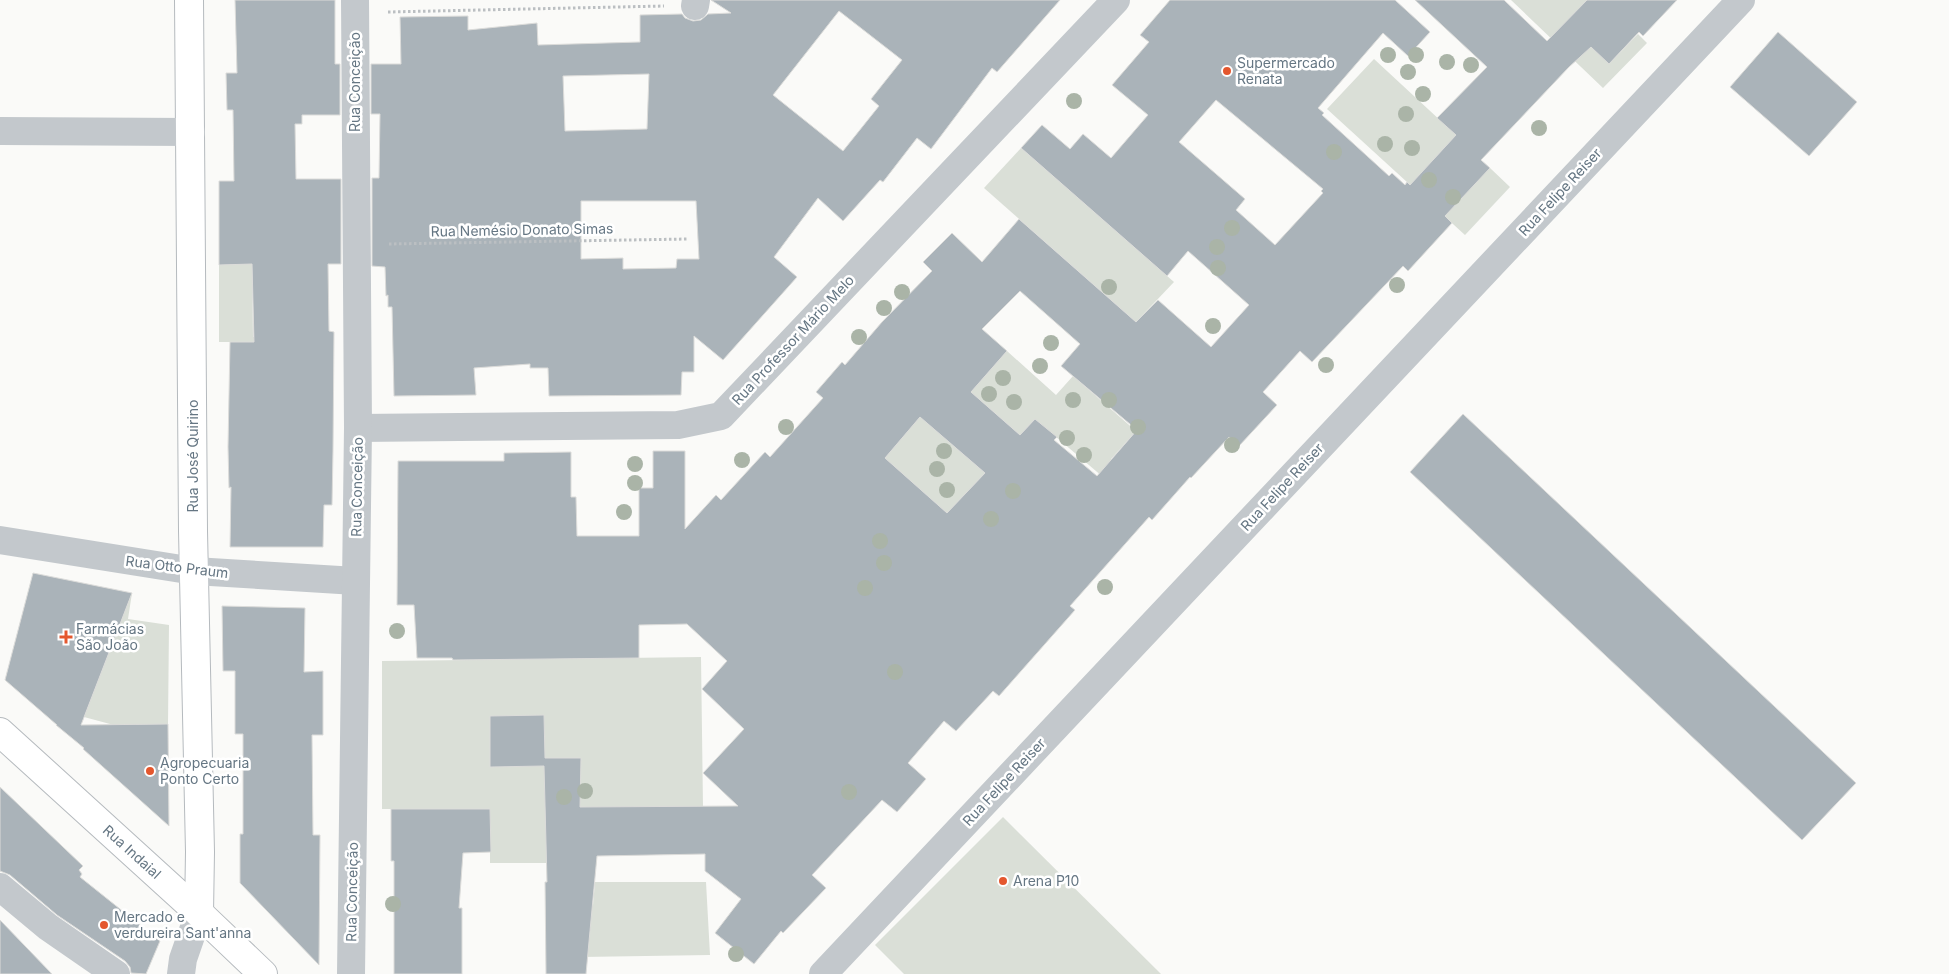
<svg xmlns="http://www.w3.org/2000/svg" width="1949" height="974" font-family="Inter,sans-serif">
	<style>
		.green { fill: #dadfd7 }
		.building { fill: #aab3b9; stroke: #dcdcda; fill-rule: evenodd }
		.lines { fill: none; stroke-linecap: round; stroke-linejoin: round }
		.major-casing { stroke: #b5babe; stroke-width: 30 }
		.path { stroke: #bbbfc2; stroke-width: 3; stroke-dasharray: 2.5 2.5; stroke-linecap: butt }
		.minor { stroke: #c3c8cc; stroke-width: 28 }
		.major { stroke: #fff; stroke-width: 28 }
		.tree { fill: #aab4a7 }
		.poi-dot { fill: #e4572e; stroke: #fff; stroke-width: 2 }
		.labels { text-anchor: middle; stroke-width: 5; stroke-linejoin: round; paint-order: stroke }
		.poi-label { font-size: 14px; fill: #657683; stroke: #fff; text-anchor: start }
		.street-label { font-size: 14px; fill: #657683; stroke: #fff }
	</style>
	<rect width="100%" height="100%" fill="#fafaf8"/>
	<g class="green">
		<polygon points="1511,0 1587,0 1586,42 1609,64 1638,34 1647,43 1603,88"/>
		<polygon points="1374,59 1456,135 1432,161 1490,168 1510,187 1465,235 1327,109"/>
		<polygon points="1021,148 1174,282 1136,322 984,188"/>
		<polygon points="252,264 253,337 278,337 278,342 219,342 219,265"/>
		<polygon points="1007,351 1056,395 1073,376 1136,431 1111,459 1122,469 1110,483 1035,419 1020,435 971,392"/>
		<polygon points="920,417 985,473 947,513 885,458"/>
		<polygon points="132,593 128,619 169,625 168,724 136,724 136,731 84,717"/>
		<polygon points="701,657 703,807 545,807 547,863 490,863 490,819 447,817 447,809 382,809 382,661"/>
		<polygon points="1003,817 1161,974 904,974 875,945"/>
		<polygon points="595,882 706,882 710,955 581,957 581,905 593,905"/>
	</g>
	<g class="building">
		<polygon points="235,0 335,0 335,64 340,64 340,115 302,115 302,124 295,124 296,179 341,179 341,264 328,264 329,331 334,332 333,451 332,505 324,505 323,547 230,547 231,487 229,488 228,447 230,342 254,342 252,264 219,265 219,181 234,181 233,110 227,110 226,73 237,73"/>
		<path d="M 711,0 L 1060,0 L 997,72 L 992,68 L 931,149 L 917,138 L 883,182 L 880,180 L 843,221 L 818,198 L 774,257 L 797,277 L 723,360 L 694,336 L 694,372 L 682,372 L 681,395 L 549,396 L 548,368 L 530,368 L 530,364 L 474,368 L 476,395 L 394,396 L 392,307 L 388,307 L 388,295 L 386,296 L 385,267 L 372,266 L 372,178 L 379,178 L 380,114 L 371,114 L 371,64 L 401,64 L 400,17 L 468,16 L 468,30 L 537,23 L 538,45 L 640,42 L 640,15 L 682,14 L 685,18 L 693,21 L 701,20 L 708,14 L 731,13 ZM 839,11 L 902,60 L 871,99 L 879,106 L 843,151 L 773,95 ZM 649,74 L 647,129 L 565,131 L 563,76 ZM 581,201 L 696,201 L 699,259 L 677,259 L 676,268 L 623,269 L 623,258 L 581,259 Z"/>
		<path d="M 1170,0 L 1395,0 L 1430,32 L 1408,56 L 1383,33 L 1318,108 L 1324,113 L 1322,115 L 1389,176 L 1392,173 L 1405,185 L 1407,182 L 1410,185 L 1456,135 L 1437,118 L 1487,67 L 1415,0 L 1504,0 L 1547,41 L 1587,0 L 1677,0 L 1643,36 L 1639,32 L 1609,64 L 1591,47 L 1569,67 L 1481,160 L 1490,168 L 1445,216 L 1452,223 L 1408,271 L 1403,266 L 1312,362 L 1300,351 L 1263,392 L 1277,405 L 1239,446 L 1229,437 L 1191,478 L 1190,477 L 1152,520 L 1149,517 L 1070,606 L 1075,610 L 999,696 L 993,691 L 956,731 L 944,721 L 908,763 L 926,779 L 897,812 L 882,800 L 812,875 L 826,888 L 783,933 L 781,931 L 754,964 L 715,933 L 741,899 L 705,871 L 705,854 L 597,856 L 586,974 L 546,974 L 545,882 L 547,882 L 544,766 L 490,767 L 490,716 L 544,715 L 545,758 L 581,758 L 580,807 L 738,806 L 703,773 L 744,729 L 702,689 L 727,661 L 687,624 L 639,625 L 639,658 L 453,660 L 452,658 L 417,658 L 414,605 L 397,605 L 398,461 L 504,461 L 504,453 L 571,452 L 571,497 L 576,497 L 577,536 L 639,536 L 639,488 L 653,488 L 653,451 L 685,451 L 685,529 L 716,495 L 721,500 L 765,452 L 770,457 L 823,398 L 816,392 L 842,362 L 845,365 L 882,322 L 932,271 L 923,262 L 952,233 L 982,262 L 1019,219 L 1136,322 L 1158,300 L 1211,347 L 1249,305 L 1188,251 L 1167,276 L 1021,148 L 1042,125 L 1070,149 L 1083,134 L 1111,158 L 1148,115 L 1112,85 L 1149,42 L 1140,35 ZM 1216,100 L 1323,189 L 1321,191 L 1323,193 L 1275,245 L 1236,210 L 1245,199 L 1179,142 ZM 1020,291 L 1080,344 L 1061,366 L 1137,430 L 1097,476 L 1054,440 L 1057,437 L 1035,419 L 1020,435 L 971,392 L 1007,351 L 982,329 ZM 920,417 L 985,473 L 947,513 L 885,458 Z"/>
		<polygon points="1778,32 1857,102 1809,156 1730,87"/>
		<polygon points="1463,414 1856,783 1802,840 1410,472"/>
		<polygon points="33,573 132,593 81,725 168,724 169,826 83,749 84,748 56,725 57,725 5,680"/>
		<polygon points="222,606 305,608 304,672 323,671 323,735 312,735 313,835 320,835 319,965 240,883 240,834 243,834 243,734 235,734 235,671 223,671"/>
		<polygon points="0,787 83,866 79,870 82,874 80,877 160,941 146,974 131,973 130,967 125,961 57,915 10,875 0,871"/>
		<polygon points="391,809 490,809 491,852 463,853 459,908 462,908 462,974 394,974 394,861 391,861"/>
		<polygon points="0,920 52,974 0,974"/>
	</g>
	<g class="lines">
		<g class="major-casing">
			<g id="major">
				<polyline points="189,0 193,531 200,852 199,913"/>
				<polyline points="0,732 199,913 263,974"/>
			</g>
		</g>
		<g class="path">
			<polyline points="388,12 664,6"/>
			<polyline points="389,244 688,239"/>
		</g>
		<g class="minor">
			<polyline points="695,6 696,0"/>
			<polyline points="0,131 191,132"/>
			<polyline points="358,428 678,425 721,416 1116,0"/>
			<polyline points="0,540 194,571 356,581"/>
			<polyline points="0,887 48,927 116,974"/>
			<polyline points="181,974 183,959 199,913"/>
			<polyline points="351,974 358,428 355,0"/>
			<polyline points="823,974 1741,0"/>
		</g>
		<use href="#major" class="major"/>
	</g>
	<g class="tree">
		<circle cx="1388" cy="55" r="8"/>
		<circle cx="1416" cy="55" r="8"/>
		<circle cx="1447" cy="62" r="8"/>
		<circle cx="1471" cy="65" r="8"/>
		<circle cx="1408" cy="72" r="8"/>
		<circle cx="1423" cy="94" r="8"/>
		<circle cx="1074" cy="101" r="8"/>
		<circle cx="1406" cy="114" r="8"/>
		<circle cx="1539" cy="128" r="8"/>
		<circle cx="1385" cy="144" r="8"/>
		<circle cx="1412" cy="148" r="8"/>
		<circle cx="1334" cy="152" r="8"/>
		<circle cx="1429" cy="180" r="8"/>
		<circle cx="1453" cy="197" r="8"/>
		<circle cx="1232" cy="228" r="8"/>
		<circle cx="1217" cy="247" r="8"/>
		<circle cx="1218" cy="268" r="8"/>
		<circle cx="1397" cy="285" r="8"/>
		<circle cx="1109" cy="287" r="8"/>
		<circle cx="902" cy="292" r="8"/>
		<circle cx="884" cy="308" r="8"/>
		<circle cx="1213" cy="326" r="8"/>
		<circle cx="859" cy="337" r="8"/>
		<circle cx="1051" cy="343" r="8"/>
		<circle cx="1326" cy="365" r="8"/>
		<circle cx="1040" cy="366" r="8"/>
		<circle cx="1003" cy="378" r="8"/>
		<circle cx="989" cy="394" r="8"/>
		<circle cx="1073" cy="400" r="8"/>
		<circle cx="1109" cy="400" r="8"/>
		<circle cx="1014" cy="402" r="8"/>
		<circle cx="786" cy="427" r="8"/>
		<circle cx="1138" cy="427" r="8"/>
		<circle cx="1067" cy="438" r="8"/>
		<circle cx="1232" cy="445" r="8"/>
		<circle cx="944" cy="451" r="8"/>
		<circle cx="1084" cy="455" r="8"/>
		<circle cx="742" cy="460" r="8"/>
		<circle cx="635" cy="464" r="8"/>
		<circle cx="937" cy="469" r="8"/>
		<circle cx="635" cy="483" r="8"/>
		<circle cx="947" cy="490" r="8"/>
		<circle cx="1013" cy="491" r="8"/>
		<circle cx="624" cy="512" r="8"/>
		<circle cx="991" cy="519" r="8"/>
		<circle cx="880" cy="541" r="8"/>
		<circle cx="884" cy="563" r="8"/>
		<circle cx="1105" cy="587" r="8"/>
		<circle cx="865" cy="588" r="8"/>
		<circle cx="397" cy="631" r="8"/>
		<circle cx="895" cy="672" r="8"/>
		<circle cx="585" cy="791" r="8"/>
		<circle cx="849" cy="792" r="8"/>
		<circle cx="564" cy="797" r="8"/>
		<circle cx="393" cy="904" r="8"/>
		<circle cx="736" cy="954" r="8"/>
	</g>
	<g class="poi-dot">
		<circle cx="1227" cy="71" r="5"/>
		<path d="M63.5 629.5h5v5h5v5h-5v5h-5v-5h-5v-5h5z"/>
		<circle cx="150" cy="771" r="5"/>
		<circle cx="1003" cy="881" r="5"/>
		<circle cx="104" cy="925" r="5"/>
	</g>
	<g class="labels">
		<g class="poi-label">
			<text x="1237" y="68">Supermercado<tspan x="1237" dy="16">Renata</tspan></text>
			<text x="76" y="634">Farmácias<tspan x="76" dy="16">São João</tspan></text>
			<text x="160" y="768">Agropecuaria<tspan x="160" dy="16">Ponto Certo</tspan></text>
			<text x="1013" y="886">Arena P10</text>
			<text x="114" y="922">Mercado e<tspan x="114" dy="16">verdureira Sant'anna</tspan></text>
		</g>
		<g class="street-label">
			<text transform="translate(355 82) rotate(-90)" y="5">Rua Conceição</text>
			<text transform="translate(1560 192) rotate(-47)" y="5">Rua Felipe Reiser</text>
			<text transform="translate(522 230) rotate(-1)" y="5">Rua Nemésio Donato Simas</text>
			<text transform="translate(793 340) rotate(-47)" y="5">Rua Professor Mário Melo</text>
			<text transform="translate(193 456) rotate(-90)" y="5">Rua José Quirino</text>
			<text transform="translate(357 487) rotate(-89)" y="5">Rua Conceição</text>
			<text transform="translate(1282 487) rotate(-47)" y="5">Rua Felipe Reiser</text>
			<text transform="translate(177 567) rotate(7)" y="5">Rua Otto Praum</text>
			<text transform="translate(1004 782) rotate(-47)" y="5">Rua Felipe Reiser</text>
			<text transform="translate(132 852) rotate(42)" y="5">Rua Indaial</text>
			<text transform="translate(352 892) rotate(-89)" y="5">Rua Conceição</text>
		</g>
	</g>
</svg>
